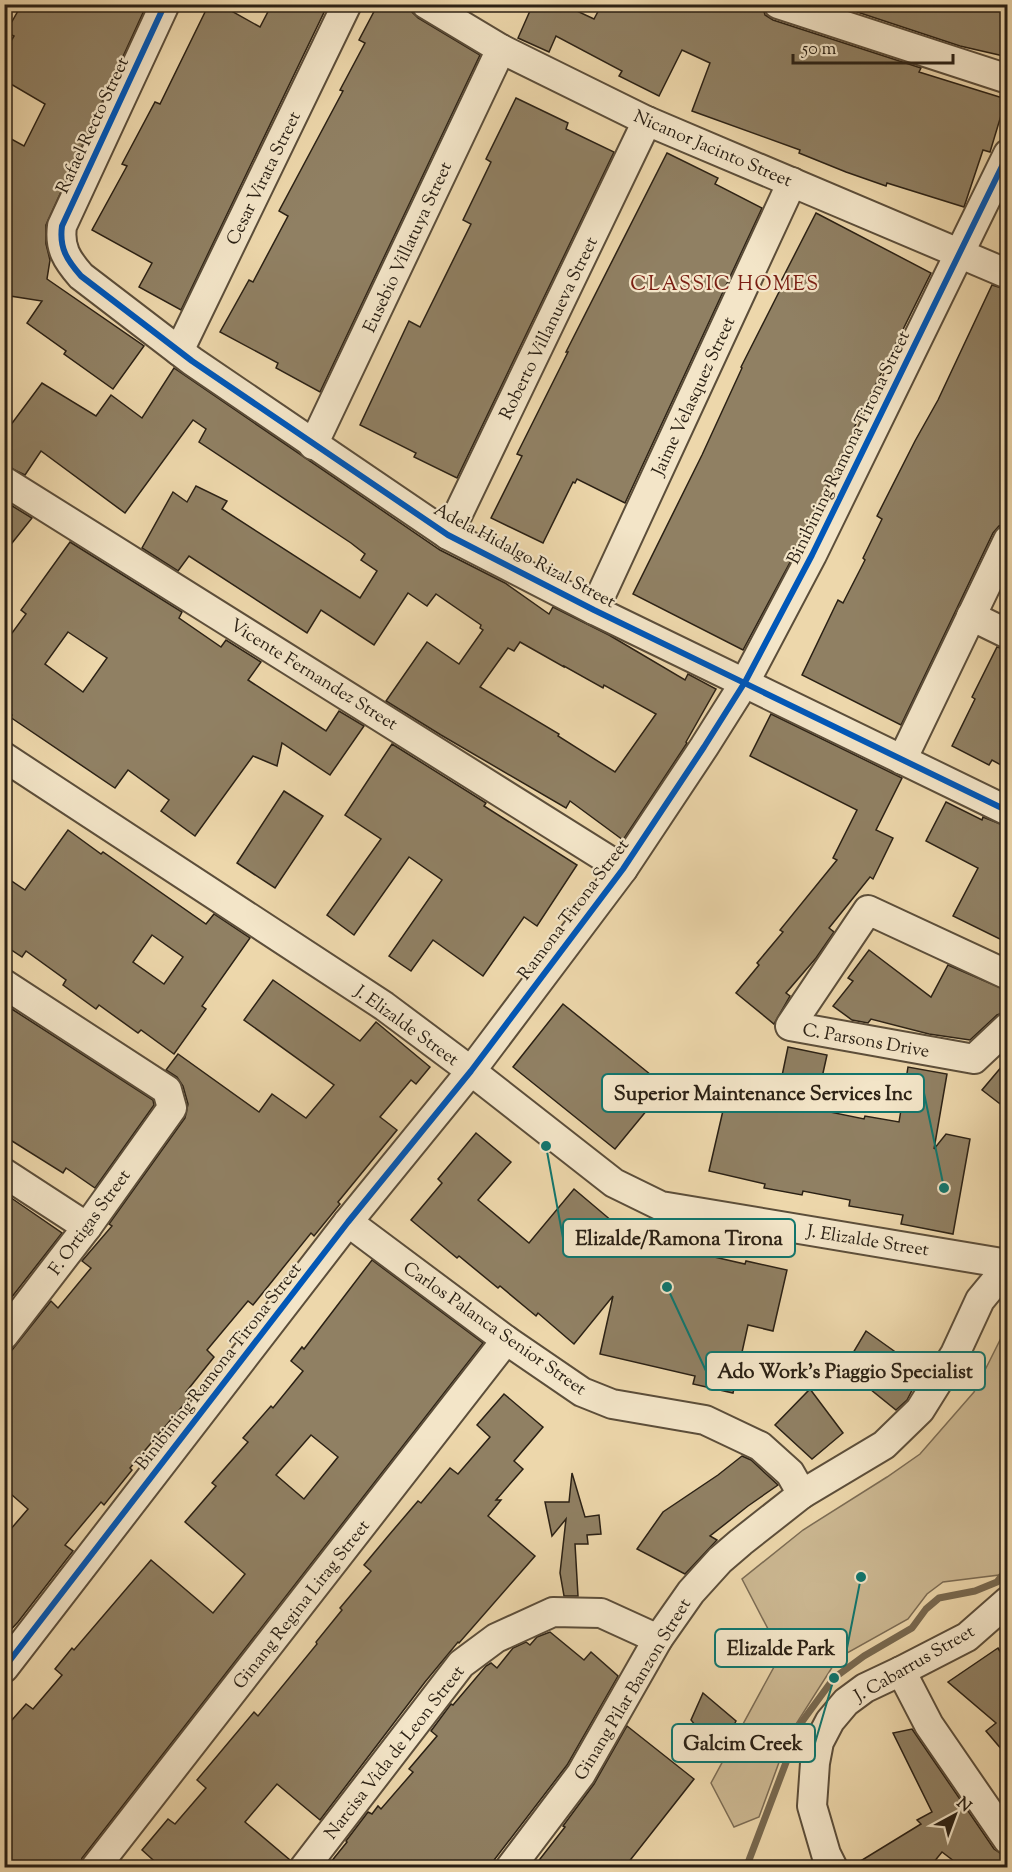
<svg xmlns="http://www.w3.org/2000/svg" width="1012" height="1872" font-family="'Sorts Mill Goudy',serif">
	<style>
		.green { fill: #ccb892; stroke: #7c6c54; stroke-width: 1.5 }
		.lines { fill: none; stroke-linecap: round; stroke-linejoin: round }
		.stream { stroke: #786950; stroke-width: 7 }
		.building { fill: #908063; stroke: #2b2115; stroke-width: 1.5; fill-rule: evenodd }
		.minor-casing { stroke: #5c4e3a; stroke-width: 32 }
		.minor { stroke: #f3e5c8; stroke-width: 28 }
		.cycleway-casing { stroke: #f3e5c8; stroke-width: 10 }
		.cycleway { stroke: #0057b8; stroke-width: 6 }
		.labels { text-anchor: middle; stroke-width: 4.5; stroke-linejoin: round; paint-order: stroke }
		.street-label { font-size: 18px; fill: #2b2115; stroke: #f3e5c8 }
		.neighbourhood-label { font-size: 20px; letter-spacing: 1.5px; fill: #7a1f14; stroke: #f3e5c8 }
		.leader { fill: none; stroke: #0f766e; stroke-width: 2 }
		.callout-dot { fill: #0f766e; stroke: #f3e5c8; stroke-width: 2 }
		.callout { fill: #f3e5c8; stroke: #0f766e; stroke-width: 2 }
		.callout-label { font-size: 20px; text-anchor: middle; font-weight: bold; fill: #2b2115 }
	</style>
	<rect width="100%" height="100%" fill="#edd7ab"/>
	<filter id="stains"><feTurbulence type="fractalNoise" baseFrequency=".00333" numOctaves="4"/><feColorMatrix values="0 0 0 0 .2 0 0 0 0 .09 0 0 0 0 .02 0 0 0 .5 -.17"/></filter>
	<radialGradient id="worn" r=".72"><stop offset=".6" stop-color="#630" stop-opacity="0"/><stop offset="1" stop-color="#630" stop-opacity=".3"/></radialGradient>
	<polygon class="green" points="1007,1326 1007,1574 943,1582 927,1594 908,1619 838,1658 789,1735 759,1817 734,1827 711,1783 781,1654 742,1579 803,1530 887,1477 920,1454 974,1392"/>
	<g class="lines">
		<polyline class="stream" points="746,1868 801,1723 834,1678 864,1656 912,1628 926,1609 939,1598 975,1591 997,1582 1008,1568"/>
	</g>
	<g class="building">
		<polygon points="22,4 147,4 46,225 46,244 50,260 47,279 144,346 113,389 64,354 66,351 27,323 42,301 4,295 4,135 24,146 45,104 4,80 4,53 14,36 6,32"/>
		<polygon points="209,4 219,4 260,27 272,4 328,4 181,310 139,287 152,263 92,230 127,166 122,164 155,102 160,104"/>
		<polygon points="378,4 400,4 411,11 418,18 480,55 320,392 276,368 278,363 220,332 249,280 253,282 288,216 279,211 343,91 340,90 365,43 359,40"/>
		<polygon points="533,4 562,4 594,19 602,4 762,4 765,15 773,20 921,68 919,72 1006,99 990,152 983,150 964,207 887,183 886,186 846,172 799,153 800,150 692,111 710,63 682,50 659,96 619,76 622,71 556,36 549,52 518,38"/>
		<polygon points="833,4 1008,4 1008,57 960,46"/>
		<polygon points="516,98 568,123 566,129 614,152 457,478 414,457 416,453 360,425 409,321 420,327 471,224 463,220 491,162 486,159"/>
		<polygon points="667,153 718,178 715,184 762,208 625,503 577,479 575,483 573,482 543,543 491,518 522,456 517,454 568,352 566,352"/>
		<polygon points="816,213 931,273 852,432 853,433 795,553 743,650 633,594 702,455 742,368 741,367 780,290 777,289"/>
		<polygon points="992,285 1008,290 1008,524 999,526 993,533 901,725 802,675 838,600 843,603 865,560 863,558 882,519 877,516 915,441 938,400"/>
		<path d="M 174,368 L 440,550 L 505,583 L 549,614 L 553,607 L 609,635 L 685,680 L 688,674 L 716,689 L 686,742 L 687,743 L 623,840 L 570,801 L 566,808 L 441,735 L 386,701 L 427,642 L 459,664 L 483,630 L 480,628 L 481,625 L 436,594 L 427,606 L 408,593 L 374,645 L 321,610 L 307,633 L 189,556 L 178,571 L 142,548 L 173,492 L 187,502 L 196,486 L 227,501 L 222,509 L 360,598 L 377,571 L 361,560 L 365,554 L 351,543 L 199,442 L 206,429 L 193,420 L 125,513 L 41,451 L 25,475 L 4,465 L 4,434 L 42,383 L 96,416 L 111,395 L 142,418 ZM 520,642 L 564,667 L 564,666 L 603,688 L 604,685 L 656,714 L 615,772 L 558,736 L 559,734 L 480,687 L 508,648 L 514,651 Z"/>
		<polygon points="4,501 32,518 4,553"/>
		<path d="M 70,542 L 182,612 L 179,618 L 221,647 L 226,640 L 261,662 L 248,680 L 326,731 L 339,711 L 364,726 L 330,775 L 282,743 L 277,766 L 253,756 L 195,836 L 161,811 L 169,800 L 128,770 L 115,788 L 10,717 L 12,715 L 4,709 L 4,644 L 26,614 L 21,610 ZM 68,632 L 107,658 L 83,692 L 45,664 Z"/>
		<polygon points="997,647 1008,650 1008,769 992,760 989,765 952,746 975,699 972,697"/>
		<polygon points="771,714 902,778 876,830 893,838 873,879 870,877 829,928 834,932 816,958 786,993 790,996 774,1024 736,993 759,965 757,963 783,932 780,930 837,860 833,858 857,810 750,756"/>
		<polygon points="392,744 486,803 484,806 577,865 537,926 524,917 483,976 433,940 411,971 389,956 442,880 409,857 354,935 327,915 381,839 345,815"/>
		<polygon points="284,791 323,816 275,888 237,863"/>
		<polygon points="946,802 982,820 983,817 1008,827 1008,943 953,916 978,868 926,841"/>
		<path d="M 68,830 L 101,854 L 103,852 L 206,924 L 214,914 L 250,938 L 202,1006 L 206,1009 L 174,1054 L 141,1030 L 138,1033 L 99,1005 L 96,1009 L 63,985 L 66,980 L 26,951 L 22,957 L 4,945 L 4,876 L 25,890 ZM 152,935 L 183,957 L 164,984 L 133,962 Z"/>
		<polygon points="869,950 931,997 948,965 1008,991 1008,1011 997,1015 970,1040 929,1034 871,1019 868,1023 852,1020 833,1006 853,981 848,978"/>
		<polygon points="273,980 360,1041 376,1022 430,1067 416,1084 411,1080 380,1117 397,1130 338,1202 340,1204 314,1236 311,1233 253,1305 248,1301 207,1350 214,1357 186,1392 191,1396 130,1468 132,1470 104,1505 101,1502 65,1545 73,1551 18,1622 4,1637 4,1537 28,1509 4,1488 4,1360 51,1301 58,1308 91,1268 82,1261 112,1226 109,1224 185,1118 188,1104 183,1086 177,1077 166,1070 178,1054 259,1112 272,1094 306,1118 334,1085 244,1020"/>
		<polygon points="4,1004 153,1100 154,1105 95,1188 66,1168 63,1173 4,1136"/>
		<polygon points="563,1004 666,1087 615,1149 513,1067"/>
		<polygon points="788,1047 827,1055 815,1109 864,1119 865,1116 899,1122 908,1067 947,1074 934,1149 946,1134 970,1139 953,1234 901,1224 903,1215 849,1206 850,1200 803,1191 802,1195 764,1188 765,1184 709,1171 728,1089 777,1100"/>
		<polygon points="1008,1059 1008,1110 982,1090"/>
		<polygon points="476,1133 511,1162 478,1200 529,1243 574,1189 619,1227 654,1249 657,1233 704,1244 701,1254 745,1264 746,1261 787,1270 773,1331 748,1325 733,1393 693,1384 695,1376 600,1354 613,1296 574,1344 538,1313 536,1316 500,1286 498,1288 459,1256 457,1258 411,1220 442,1183 438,1179"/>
		<polygon points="4,1193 62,1233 4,1307"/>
		<path d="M 372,1260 L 483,1343 L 82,1858 L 79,1868 L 4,1868 L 4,1729 L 26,1704 L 33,1709 L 62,1675 L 55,1669 L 72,1648 L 74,1650 L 151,1560 L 213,1613 L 245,1574 L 185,1522 L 216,1486 L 212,1483 L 248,1442 L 243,1438 L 271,1406 L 273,1408 L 303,1371 L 291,1361 L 302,1347 L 304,1349 ZM 311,1435 L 338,1457 L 304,1499 L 276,1475 Z"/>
		<polygon points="866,1331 922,1371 907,1400 896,1410 844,1368"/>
		<polygon points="810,1389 843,1433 812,1459 775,1425"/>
		<polygon points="504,1394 543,1427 514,1461 523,1469 496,1500 501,1500 488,1516 535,1556 459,1643 458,1642 425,1682 320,1820 277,1784 245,1822 290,1860 288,1868 162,1868 142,1850 168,1819 175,1824 206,1788 197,1780 254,1712 258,1716 317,1644 316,1642 342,1610 340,1608 371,1571 364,1565 389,1535 418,1501 421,1503 450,1468 458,1474 490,1437 477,1425"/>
		<polygon points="742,1456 751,1460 778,1485 748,1506 710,1536 717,1540 685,1574 637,1549 663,1512 718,1475"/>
		<polygon points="572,1473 585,1517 599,1515 601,1534 587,1535 588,1544 575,1544 578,1596 564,1596 560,1573 566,1519 552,1536 545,1502 569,1502"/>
		<polygon points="550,1632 584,1660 591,1652 618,1676 567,1765 488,1868 326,1868 347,1842 346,1841 368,1812 372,1814 378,1806 381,1809 413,1772 409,1769 437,1736 431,1731 451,1704 453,1705 486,1666 491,1663 497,1668 513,1648 526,1642 530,1645 537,1637"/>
		<polygon points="998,1648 1008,1665 1008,1757 986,1731 996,1723 948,1682"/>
		<polygon points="703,1693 736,1721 726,1741 704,1736 691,1720"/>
		<polygon points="627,1726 694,1779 624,1868 533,1868 565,1827 563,1826 594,1784"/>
		<polygon points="912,1729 994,1849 1006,1857 1000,1868 963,1868 942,1852 929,1868 849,1868 921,1824 917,1820 932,1812 893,1733"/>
	</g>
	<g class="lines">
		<g class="minor-casing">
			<g id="minor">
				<path d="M 165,4 L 62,226 C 59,248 67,260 81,276 L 192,361 L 448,535 L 594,610 L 1008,811"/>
				<polyline points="426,4 501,49 647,121 1008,274"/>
				<polyline points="778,4 1008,79"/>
				<polyline points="179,351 347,4"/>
				<polyline points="313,445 501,49"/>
				<polyline points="4,481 623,869"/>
				<polyline points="448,535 647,121"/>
				<polyline points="594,610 792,182"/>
				<polyline points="971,616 1008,634"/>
				<polyline points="4,757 384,1006 471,1071 614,1183 661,1206 1008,1264"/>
				<polyline points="902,760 1008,540"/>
				<polyline points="1008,975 868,910 790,1026 974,1059 1008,1027"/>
				<polyline points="4,984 167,1090 172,1108 87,1227 4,1335"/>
				<polyline points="4,1173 87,1227"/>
				<polyline points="348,1222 506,1340 582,1392 612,1404 705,1420 760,1446 790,1473 802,1494"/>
				<polyline points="4,1668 348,1222 471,1071 623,869 704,747 745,682 812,555 1008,154"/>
				<polyline points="901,1671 929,1725 1008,1840"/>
				<polyline points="95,1868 506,1340"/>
				<polyline points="304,1868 461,1664 496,1638 553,1612 601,1613 658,1639"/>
				<polyline points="510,1868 581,1774 658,1639 691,1592 720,1560 741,1542 802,1494 884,1445 920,1410 955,1354 980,1300 1008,1266"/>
				<polyline points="833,1868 826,1854 812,1806 815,1763 819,1742 830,1721 846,1702 865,1688 901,1671 967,1637 1008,1601"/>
			</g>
		</g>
		<use href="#minor" class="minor"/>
		<g class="cycleway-casing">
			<g id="cycleway">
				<path d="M 165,4 L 62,226 C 59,248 67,260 81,276 L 192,361 L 448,535 L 594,610 L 1008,811"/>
				<polyline points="4,1668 348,1222 471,1071 623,869 704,747 745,682 812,555 1008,154"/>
			</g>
		</g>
		<use href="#cycleway" class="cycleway"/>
	</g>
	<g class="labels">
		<g class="street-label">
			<text transform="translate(92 125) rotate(-65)" y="6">Rafael Recto Street</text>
			<text transform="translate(713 148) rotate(23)" y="6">Nicanor Jacinto Street</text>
			<text transform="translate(263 178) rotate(-64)" y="6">Cesar Virata Street</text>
			<text transform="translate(407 247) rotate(-65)" y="6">Eusebio Villatuya Street</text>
			<text transform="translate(548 328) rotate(-64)" y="6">Roberto Villanueva Street</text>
			<text transform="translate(693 396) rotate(-65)" y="6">Jaime Velasquez Street</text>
			<text transform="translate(848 447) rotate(-64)" y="6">Binibining Ramona Tirona Street</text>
			<text transform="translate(525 555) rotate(28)" y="6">Adela Hidalgo Rizal Street</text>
			<text transform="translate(314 674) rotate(32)" y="6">Vicente Fernandez Street</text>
			<text transform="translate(573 909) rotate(-53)" y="6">Ramona Tirona Street</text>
			<text transform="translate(407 1025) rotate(36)" y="6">J. Elizalde Street</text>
			<text transform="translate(866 1040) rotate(10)" y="6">C. Parsons Drive</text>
			<text transform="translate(89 1222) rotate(-54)" y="6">F. Ortigas Street</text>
			<text transform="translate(868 1240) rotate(9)" y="6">J. Elizalde Street</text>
			<text transform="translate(495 1328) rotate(35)" y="6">Carlos Palanca Senior Street</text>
			<text transform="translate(218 1366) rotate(-52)" y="6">Binibining Ramona Tirona Street</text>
			<text transform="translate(301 1604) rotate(-52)" y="6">Ginang Regina Lirag Street</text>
			<text transform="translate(914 1663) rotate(-30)" y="6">J. Cabarrus Street</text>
			<text transform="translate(632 1689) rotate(-59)" y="6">Ginang Pilar Banzon Street</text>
			<text transform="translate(394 1752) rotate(-52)" y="6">Narcisa Vida de Leon Street</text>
		</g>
		<g class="neighbourhood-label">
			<text x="725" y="290">CLASSIC HOMES</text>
		</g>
	</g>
	<path class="leader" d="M944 1188L924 1093M546 1146L563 1238M667 1287L706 1371M861 1577L847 1648M834 1678L815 1743"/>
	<g class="callout-dot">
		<circle cx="944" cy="1188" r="6"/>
		<circle cx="546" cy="1146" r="6"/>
		<circle cx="667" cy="1287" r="6"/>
		<circle cx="861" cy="1577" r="6"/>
		<circle cx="834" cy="1678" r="6"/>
	</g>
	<g class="callout">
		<rect x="602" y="1074" width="322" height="38" rx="6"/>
		<rect x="563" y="1219" width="232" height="38" rx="6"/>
		<rect x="706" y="1352" width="279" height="38" rx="6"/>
		<rect x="715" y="1629" width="132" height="38" rx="6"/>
		<rect x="672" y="1724" width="143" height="38" rx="6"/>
	</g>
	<g class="callout-label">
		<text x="763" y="1100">Superior Maintenance Services Inc</text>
		<text x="679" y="1245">Elizalde/Ramona Tirona</text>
		<text x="845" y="1378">Ado Work's Piaggio Specialist</text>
		<text x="781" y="1655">Elizalde Park</text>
		<text x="743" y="1750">Galcim Creek</text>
	</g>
	<rect width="1012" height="1872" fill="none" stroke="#edd7ab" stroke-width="24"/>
	<rect x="6" y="6" width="1000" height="1860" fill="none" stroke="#2b2115" stroke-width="3"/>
	<rect x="12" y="12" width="988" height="1848" fill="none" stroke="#2b2115" stroke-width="1.5"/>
	<g transform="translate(955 1815) rotate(41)" stroke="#f3e5c8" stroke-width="4.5" paint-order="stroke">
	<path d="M0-4.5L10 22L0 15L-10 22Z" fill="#2b2115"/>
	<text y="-9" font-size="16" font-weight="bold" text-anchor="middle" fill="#2b2115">N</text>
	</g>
	<path d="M793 54v9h160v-9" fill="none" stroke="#2b2115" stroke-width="3"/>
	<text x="802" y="54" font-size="18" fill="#2b2115" stroke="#f3e5c8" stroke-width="4.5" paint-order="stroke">50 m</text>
	<rect width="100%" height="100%" filter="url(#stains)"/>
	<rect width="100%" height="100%" fill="url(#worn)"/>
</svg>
